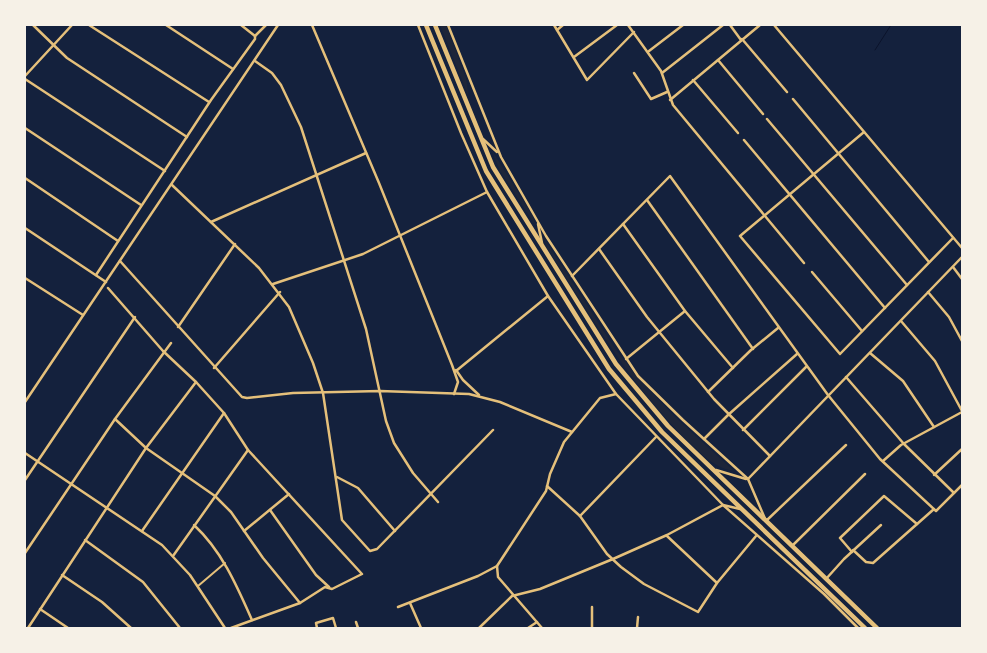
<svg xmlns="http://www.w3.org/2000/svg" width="987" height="653" font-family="'Open Sans',sans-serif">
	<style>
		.green { fill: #1d2539 }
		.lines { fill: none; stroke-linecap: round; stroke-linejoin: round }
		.stream { stroke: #0b132b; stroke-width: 1 }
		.pedestrian { stroke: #e5c07b; stroke-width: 2 }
		.minor { stroke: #e5c07b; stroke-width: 2.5 }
		.trunk { stroke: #e5c07b; stroke-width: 4.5 }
	</style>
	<rect width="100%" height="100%" fill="#14213d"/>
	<g class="green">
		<polygon points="440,25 446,25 466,78 469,98"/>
		<polygon points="491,149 533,216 535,225 500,171"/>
		<path d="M 544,238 L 614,347 L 637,377 L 674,416 L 734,471 C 714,468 702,454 688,441 C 629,384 591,316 547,248 Z"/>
	</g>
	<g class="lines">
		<polyline class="stream" points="875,50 891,25"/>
		<polyline class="pedestrian" points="198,586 225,563"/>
		<g class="minor">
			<polyline points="33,25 67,58 187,137"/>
			<polyline points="89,25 209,102"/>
			<polyline points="166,25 233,69"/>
			<polyline points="312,25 379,183 452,365 458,382 454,394"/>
			<polyline points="418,25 461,133 487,192 548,296 616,394 723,505 824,594 858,628"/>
			<polyline points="448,25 501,157 546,236 638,376 683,420 748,479 766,521 846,445"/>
			<polyline points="554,25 587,80 634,32"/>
			<polyline points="628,25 661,71 673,105 804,263"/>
			<polyline points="730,25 741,40"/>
			<polyline points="774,25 962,248"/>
			<polyline points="557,30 563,25"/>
			<polyline points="255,36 266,25"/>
			<polyline points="742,39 787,92"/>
			<polyline points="649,51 683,25"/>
			<polyline points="574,57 617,25"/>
			<polyline points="718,60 763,114"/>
			<polyline points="255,61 272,73 281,85 301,127 366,329 386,421 394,443 413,473 438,502"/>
			<polyline points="634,73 651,99 667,92"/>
			<polyline points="662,73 723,25"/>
			<polyline points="25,76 72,25"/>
			<polyline points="25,79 165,171"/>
			<polyline points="693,80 738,133"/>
			<polyline points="793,99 929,262"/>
			<polyline points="670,100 760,25"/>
			<polyline points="767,119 907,285"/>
			<polyline points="25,128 141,205"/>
			<polyline points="864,132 740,236 840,354 953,238"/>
			<polyline points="483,139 497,152"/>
			<polyline points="744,140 885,308"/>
			<polyline points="25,178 118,241"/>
			<polyline points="172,185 259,268 289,307 313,363 323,393 342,520 370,551 377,549 493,430"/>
			<polyline points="647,200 753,349"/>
			<polyline points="211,222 366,153"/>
			<polyline points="538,224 542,243"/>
			<polyline points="623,224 685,311 733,368"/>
			<polyline points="25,228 106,282"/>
			<polyline points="599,249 647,317 714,399 770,456"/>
			<polyline points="120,261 242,397 247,398 293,393 380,391 469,394 500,402 572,432"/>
			<polyline points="953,267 962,279"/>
			<polyline points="812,272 862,331"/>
			<polyline points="96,275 211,100 255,39 255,36 241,25"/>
			<polyline points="572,276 670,176 828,395 880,459 936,511 962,485"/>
			<polyline points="25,278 83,315"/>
			<polyline points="273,284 363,254 487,192"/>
			<polyline points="108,288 163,351 196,382 224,413 248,450 362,574 332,589 325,587 300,603 231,628"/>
			<polyline points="928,292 949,317 962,341"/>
			<polyline points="901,321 935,361 962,411"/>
			<polyline points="178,327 235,244"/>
			<polyline points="870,353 903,381 934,427"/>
			<polyline points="626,359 685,311"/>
			<polyline points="214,368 280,292"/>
			<polyline points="456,370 463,380 479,395"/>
			<polyline points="456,371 548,296"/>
			<polyline points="846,377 904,444 954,493"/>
			<polyline points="708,392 751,350 778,328"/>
			<polyline points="25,402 278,25"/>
			<polyline points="115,419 146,448 215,496 231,512 263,558 300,603"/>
			<polyline points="743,430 806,367"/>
			<polyline points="704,439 728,415 797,354"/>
			<polyline points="25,453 162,545 190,575 225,628"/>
			<polyline points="883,461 901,445 962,412"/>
			<polyline points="716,470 746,479"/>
			<polyline points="934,475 962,449"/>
			<polyline points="337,477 358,488 395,531"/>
			<polyline points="748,479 962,257"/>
			<polyline points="25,480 135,317"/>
			<polyline points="547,486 580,516 607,554 621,567 644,584 698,612 717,583 756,536"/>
			<polyline points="270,510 316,575 329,587"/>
			<polyline points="580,516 656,437"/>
			<path d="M 194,525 C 222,551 237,586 252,620"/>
			<polyline points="142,531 224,413"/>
			<polyline points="244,531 289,494"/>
			<polyline points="667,536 717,583"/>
			<polyline points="85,540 143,582 180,628"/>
			<polyline points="792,546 865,474"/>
			<polyline points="853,550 866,562 873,563 934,509"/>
			<polyline points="852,552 840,538 884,496 917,524"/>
			<polyline points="25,553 115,419 171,343"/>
			<polyline points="173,556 248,450"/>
			<polyline points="497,566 498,577 542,628"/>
			<polyline points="62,575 102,602 131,628"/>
			<polyline points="826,579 844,559 881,525"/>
			<polyline points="410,603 421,628"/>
			<polyline points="398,607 478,576 497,566 546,491 550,474 564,442 600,398 616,394"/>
			<polyline points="40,609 68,628"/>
			<polyline points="356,622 358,628"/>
			<polyline points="28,628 146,448 196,382"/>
			<polyline points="317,628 316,623 333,618 336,628"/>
			<polyline points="479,628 512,596 540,589 613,559 667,535 723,505 740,509"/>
			<polyline points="528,628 537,622"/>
			<polyline points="592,628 592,607"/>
			<polyline points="637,628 638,617"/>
		</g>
		<g class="trunk">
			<polyline points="426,25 486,171 609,369 662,432 865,628"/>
			<polyline points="435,25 493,167 616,364 668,426 877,628"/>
		</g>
	</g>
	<rect width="987" height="653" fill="none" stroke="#f6f1e7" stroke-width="52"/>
</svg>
